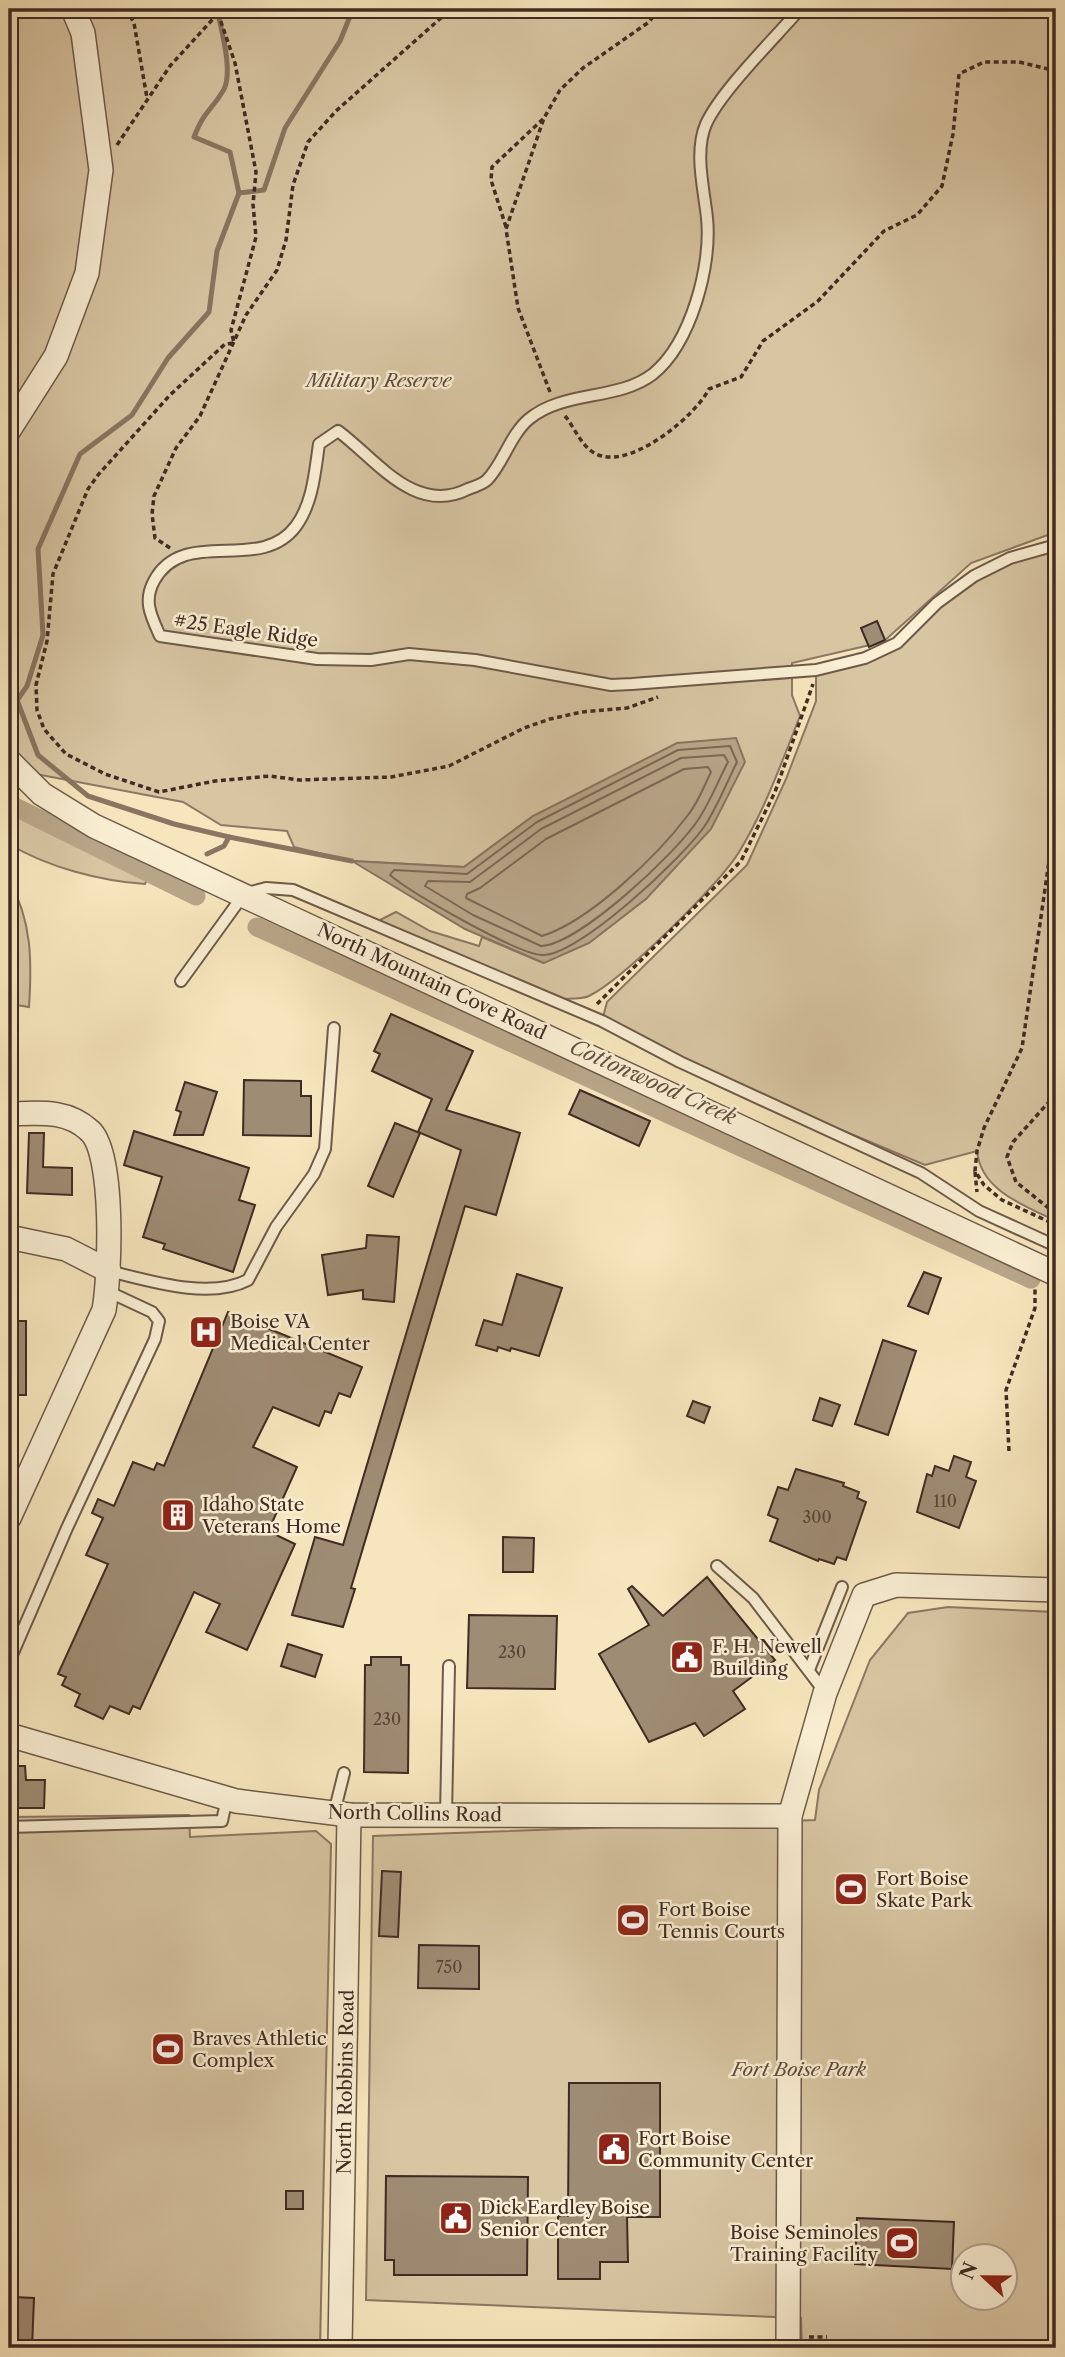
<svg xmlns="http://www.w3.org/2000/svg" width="1065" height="2357" font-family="'Libre Caslon Text',serif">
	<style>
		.green { fill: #d8c6a3; stroke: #8c7864; stroke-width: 2; fill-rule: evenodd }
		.water { fill: #b9a689; stroke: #897561; stroke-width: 2 }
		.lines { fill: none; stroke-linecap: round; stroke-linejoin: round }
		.shore { stroke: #7c6856; stroke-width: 2 }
		.stream { stroke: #897561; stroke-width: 5 }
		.canal { stroke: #b9a689; stroke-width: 19 }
		.building { fill: #9f8c74; stroke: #402b24; stroke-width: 2 }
		.service-casing { stroke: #6e5a4a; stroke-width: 14 }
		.minor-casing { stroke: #6e5a4a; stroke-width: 26 }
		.path { stroke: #402b24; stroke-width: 3.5; stroke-dasharray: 5 3.5; stroke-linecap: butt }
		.service { stroke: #faefd4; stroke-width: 10 }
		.minor { stroke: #faefd4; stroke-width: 23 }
		.labels { text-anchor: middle; stroke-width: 5; stroke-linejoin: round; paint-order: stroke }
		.number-label { font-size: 16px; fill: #584338 }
		.park-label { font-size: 19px; font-style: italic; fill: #5e4a3d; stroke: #faefd4 }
		.street-label { font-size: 19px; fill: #402b24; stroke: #faefd4 }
		.poi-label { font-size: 19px; fill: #402b24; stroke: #faefd4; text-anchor: start }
		.water-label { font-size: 21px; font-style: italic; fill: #645042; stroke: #faefd4 }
	</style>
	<rect width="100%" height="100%" fill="#f7e6bd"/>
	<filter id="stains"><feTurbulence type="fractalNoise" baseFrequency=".00286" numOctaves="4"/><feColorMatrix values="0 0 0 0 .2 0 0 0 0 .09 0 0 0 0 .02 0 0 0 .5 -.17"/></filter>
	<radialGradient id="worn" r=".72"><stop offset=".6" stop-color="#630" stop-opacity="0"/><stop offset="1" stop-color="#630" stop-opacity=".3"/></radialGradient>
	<g class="green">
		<path d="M 9,9 L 1056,9 L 1056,532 L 971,563 L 883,642 L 792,663 L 792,695 L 800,716 C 782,761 765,810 739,852 C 720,884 622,980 589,996 C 581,1000 567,998 558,999 L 378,921 L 396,912 L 430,931 L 479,946 L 482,937 L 543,963 L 589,943 L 647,898 L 567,800 L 533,816 L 464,867 L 352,861 L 294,847 L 287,831 L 221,825 L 183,802 L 9,769 Z"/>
		<path d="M 1056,545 L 1056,1221 C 1024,1205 981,1191 977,1151 L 925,1165 L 680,1062 L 602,1021 L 607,1002 L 747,865 L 786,779 L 816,701 L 816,670 L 897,643 L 974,576 Z"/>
		<path d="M 9,792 L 53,828 L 150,874 L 145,884 C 100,881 47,867 9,844 Z"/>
		<path d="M 9,880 C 32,921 32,961 29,1007 L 9,1004 Z"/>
		<path d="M 948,1607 L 1056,1612 L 1056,2348 L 802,2348 L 801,2318 L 366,2300 L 373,1836 L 815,1820 L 819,1790 L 870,1660 L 908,1613 ZM 964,2256 L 1006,2256 L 1006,2298 L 964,2298 Z"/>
		<polygon points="189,1815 190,1837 316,1831 331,1844 320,2348 9,2348 9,1817"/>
	</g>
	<polygon class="water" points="736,738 745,762 711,829 647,898 589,943 544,963 465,929 352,861 464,867 533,816 677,743"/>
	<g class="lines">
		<g class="shore">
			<path d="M 730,746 L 737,762 C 727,782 718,805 706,824 C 687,854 576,959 541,955 C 516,953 411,893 390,875 L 394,870 L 467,874 L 537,822 L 678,750 Z"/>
			<path d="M 724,755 L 728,762 C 718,781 710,802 698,820 C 676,853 580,944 541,946 L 473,915 L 425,886 L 428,881 L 470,882 L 541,829 L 681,758 Z"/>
			<path d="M 708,767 L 711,772 C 704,786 698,803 688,815 C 658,855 590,921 542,936 L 466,898 L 467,894 L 480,888 L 546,839 L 684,769 Z"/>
		</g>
		<g class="stream">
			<path d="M 217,9 C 221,29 234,73 223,91 C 211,111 204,111 194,137 L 230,152 L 239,193"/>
			<polyline points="239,193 264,190 285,128 340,41 353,9"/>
			<polyline points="17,700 38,755 88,796 174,824 229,837"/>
			<polyline points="9,712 27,686 43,635 38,549 80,454 132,415 168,358 209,312 217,251 239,193"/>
			<polyline points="207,854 224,846 229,837 352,861"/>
		</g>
		<g class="canal">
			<polyline points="9,804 196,896"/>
			<polyline points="257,927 1031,1279"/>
		</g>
	</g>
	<g class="building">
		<polygon points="877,621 885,640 869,647 861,628"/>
		<polygon points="391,1014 473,1051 446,1110 520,1133 496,1215 465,1206 351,1588 355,1589 343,1627 292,1615 315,1537 343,1545 461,1150 418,1132 432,1099 372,1071 380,1054 374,1051"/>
		<polygon points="244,1080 301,1081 301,1096 311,1096 311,1136 243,1135"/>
		<polygon points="185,1082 217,1092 203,1135 174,1135 181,1112 176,1110"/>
		<polygon points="580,1090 650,1121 639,1146 569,1114"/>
		<polygon points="395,1123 420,1133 393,1197 368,1186"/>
		<polygon points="134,1131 249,1168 239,1200 255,1205 233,1272 163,1249 165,1244 143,1237 162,1177 124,1165"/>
		<polygon points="29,1133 44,1133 43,1167 72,1168 72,1195 27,1193"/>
		<polygon points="367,1235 399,1237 394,1302 363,1299 363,1290 328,1295 322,1255 366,1248"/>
		<polygon points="924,1272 941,1278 928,1314 908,1306"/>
		<polygon points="517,1274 562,1288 539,1356 511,1348 510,1351 498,1347 497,1351 476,1345 484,1320 502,1325"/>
		<polygon points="228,1312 362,1367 350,1397 339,1393 331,1413 325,1411 319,1426 273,1407 253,1447 297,1467 271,1525 275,1527 272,1533 295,1544 247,1650 206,1632 220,1604 194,1592 140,1709 133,1706 129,1714 110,1706 103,1719 75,1706 80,1694 62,1685 66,1677 58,1674 108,1564 86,1555 103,1518 92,1513 98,1499 114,1506 133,1462 154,1470 157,1463 164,1466"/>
		<rect x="9" y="1321" width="17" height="74"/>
		<polygon points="883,1340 916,1351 888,1435 855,1424"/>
		<polygon points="820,1398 840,1405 832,1426 813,1420"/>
		<polygon points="693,1401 710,1407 704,1423 687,1416"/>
		<polygon points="954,1456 971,1462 966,1477 976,1481 959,1528 917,1512 927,1474 932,1476 935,1466 949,1471"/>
		<polygon points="796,1469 844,1483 843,1486 859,1492 857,1498 866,1502 846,1560 837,1557 834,1564 819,1559 818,1561 770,1541 778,1519 768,1515 778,1487 788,1490"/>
		<polygon points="503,1537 534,1538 533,1572 503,1572"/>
		<polygon points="707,1577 775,1660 733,1691 745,1709 704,1736 695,1723 649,1742 599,1654 649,1625 628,1589 632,1586 663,1616"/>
		<polygon points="469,1615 557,1616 555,1689 467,1688"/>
		<polygon points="288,1644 322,1655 315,1677 281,1666"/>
		<polygon points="371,1657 401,1657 401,1665 409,1665 408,1773 364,1772 365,1665 371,1665"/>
		<polygon points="9,1766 25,1766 26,1780 45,1780 44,1808 9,1808"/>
		<polygon points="382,1871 401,1872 398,1937 379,1936"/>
		<polygon points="419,1945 479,1946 479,1989 418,1988"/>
		<polygon points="569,2083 660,2083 660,2217 627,2217 628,2262 600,2262 600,2279 558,2279 558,2216 568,2216"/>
		<polygon points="386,2176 528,2177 527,2275 394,2275 394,2260 385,2260"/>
		<rect x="286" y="2191" width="17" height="18"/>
		<polygon points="857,2218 954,2222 952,2269 855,2264"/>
		<polygon points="13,2297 34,2298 32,2348 9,2348 9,2304 13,2304"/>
	</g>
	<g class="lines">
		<g class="service-casing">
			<g id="service">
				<path d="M 800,9 C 774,39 721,91 706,124 C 694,152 704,189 707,218 C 712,265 691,343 653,374 C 618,401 564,390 529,419 C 510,435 503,464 487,480 C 483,484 474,487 468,489 C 415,516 376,459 338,431 L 319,444 C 315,471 313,503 296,526 C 260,575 184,525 154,581 C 143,601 151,616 160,636 L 317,659 L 371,660 L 409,654 L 475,660 L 611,685 L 632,684 L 816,670 L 865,658 L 897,643 L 937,603 L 974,576 L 1010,558 L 1056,545"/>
				<polyline points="181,981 244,894 266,888 293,890 602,1021 680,1062 921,1173 979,1211 1056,1246"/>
				<path d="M 109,1271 C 150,1281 209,1300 248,1280 L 276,1227 L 314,1174 L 325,1149 L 334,1028"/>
				<polyline points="717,1566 753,1598 824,1691"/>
				<polyline points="9,1662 67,1528 155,1339 159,1321 152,1312 107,1291"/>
				<polyline points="809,1670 842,1587"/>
				<polyline points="334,1813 344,1773"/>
				<polyline points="446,1815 449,1666"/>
				<polyline points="9,1827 222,1821 227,1798"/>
			</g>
		</g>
		<g class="minor-casing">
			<g id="minor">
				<polyline points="9,430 56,356 87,273 101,170 83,33 73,9"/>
				<polyline points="9,761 42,794 94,826 1056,1274"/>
				<path d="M 9,1114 C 38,1113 67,1109 90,1131 C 115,1154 110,1277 104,1310 L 9,1518"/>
				<polyline points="9,1237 66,1249 109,1271"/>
				<polyline points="9,1735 236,1801 349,1815 790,1816"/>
				<polyline points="340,2348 349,1815"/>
				<polyline points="788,2348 790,1816 825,1693 864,1595 896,1585 1056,1590"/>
			</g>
		</g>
		<g class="path">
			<polyline points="126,9 134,23 147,98"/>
			<polyline points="218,13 235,63 256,172 253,204 256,237 231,330 234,343 225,344 170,395 98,475 88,489 53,574 47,641 36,685 37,710 44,729 66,754 105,774 159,792 215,781 270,776 299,780 391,777 449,766 524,728 550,719 582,712 627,708 658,697"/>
			<polyline points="117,145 170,66 222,9"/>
			<polyline points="506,227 491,180 492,167 543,119"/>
			<polyline points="550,392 518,308 506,229 544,118 560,90 583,68 649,22 659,9"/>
			<path d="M 565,416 C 576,429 583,452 602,456 C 636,465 695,416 709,389 L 741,377 L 763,341 L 818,301 L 884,231 L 917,215 L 942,186 L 953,134 L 959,74 L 984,62 L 1019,62 L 1056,71"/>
			<polyline points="170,548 155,538 152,514 154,496 176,448 200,416 246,315 277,270 286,240 293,185 308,142 336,111 451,9"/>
			<polyline points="1056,813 1022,1048 984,1128 977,1151 975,1171 984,1185 1002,1200 1056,1225"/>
			<polyline points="597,1004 741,861 775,792 813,684"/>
			<polyline points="1056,1094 1013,1142 1007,1157 1016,1182 1056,1214"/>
			<polyline points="975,1172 977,1192"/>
			<polyline points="1009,1451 1006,1390 1035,1308 1035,1287"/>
			<polyline points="809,2337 827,2337"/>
		</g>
		<use href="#service" class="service"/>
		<use href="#minor" class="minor"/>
	</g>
	<defs>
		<g id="hospital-square" transform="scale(1.75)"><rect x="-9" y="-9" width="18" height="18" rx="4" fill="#8f2418" stroke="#faefd4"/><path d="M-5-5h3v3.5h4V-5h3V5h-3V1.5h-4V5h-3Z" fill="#fff"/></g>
		<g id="building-square" transform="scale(1.75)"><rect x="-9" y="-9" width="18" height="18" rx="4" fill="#8f2418" stroke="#faefd4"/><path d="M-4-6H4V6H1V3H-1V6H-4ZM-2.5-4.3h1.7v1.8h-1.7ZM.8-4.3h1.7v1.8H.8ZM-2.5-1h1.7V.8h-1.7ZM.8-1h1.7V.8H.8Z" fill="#fff"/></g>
		<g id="civic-square" transform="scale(1.75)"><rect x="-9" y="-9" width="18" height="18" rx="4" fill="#8f2418" stroke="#faefd4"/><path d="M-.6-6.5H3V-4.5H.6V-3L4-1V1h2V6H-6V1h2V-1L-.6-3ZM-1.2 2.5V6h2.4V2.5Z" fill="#fff"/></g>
		<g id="stadium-square" transform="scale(1.75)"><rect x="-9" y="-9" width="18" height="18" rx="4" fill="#8f2418" stroke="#faefd4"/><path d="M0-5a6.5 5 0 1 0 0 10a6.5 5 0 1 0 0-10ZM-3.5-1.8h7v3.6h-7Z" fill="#fff"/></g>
	</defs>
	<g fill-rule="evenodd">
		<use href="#hospital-square" x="206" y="1332"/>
		<use href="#building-square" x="178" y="1515"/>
		<use href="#civic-square" x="687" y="1657"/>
		<use href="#stadium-square" x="851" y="1889"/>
		<use href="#stadium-square" x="633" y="1920"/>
		<use href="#stadium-square" x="168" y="2049"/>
		<use href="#civic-square" x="614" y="2149"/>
		<use href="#civic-square" x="456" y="2218"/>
		<use href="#stadium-square" x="902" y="2243"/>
	</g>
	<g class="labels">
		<g class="number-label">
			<text x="945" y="1507">110</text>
			<text x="817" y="1523">300</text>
			<text x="512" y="1658">230</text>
			<text x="387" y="1725">230</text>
			<text x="449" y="1973">750</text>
		</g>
		<g class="park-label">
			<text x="379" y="387">Military Reserve</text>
			<text x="799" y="2076">Fort Boise Park</text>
		</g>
		<g class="street-label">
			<text transform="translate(246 630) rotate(8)" y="7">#25 Eagle Ridge</text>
			<text transform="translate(432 981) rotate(25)" y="7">North Mountain Cove Road</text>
			<text transform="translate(415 1813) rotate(1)" y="7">North Collins Road</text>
			<text transform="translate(345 2082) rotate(-89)" y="7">North Robbins Road</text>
		</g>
		<g class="poi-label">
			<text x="230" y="1328">Boise VA<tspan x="230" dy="22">Medical Center</tspan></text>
			<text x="202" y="1511">Idaho State<tspan x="202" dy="22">Veterans Home</tspan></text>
			<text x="712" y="1653">F. H. Newell<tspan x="712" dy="22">Building</tspan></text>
			<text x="876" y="1885">Fort Boise<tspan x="876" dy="22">Skate Park</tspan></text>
			<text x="658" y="1916">Fort Boise<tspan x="658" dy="22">Tennis Courts</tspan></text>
			<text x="192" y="2045">Braves Athletic<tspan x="192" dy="22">Complex</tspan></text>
			<text x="638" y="2145">Fort Boise<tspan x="638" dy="22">Community Center</tspan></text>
			<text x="480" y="2214">Dick Eardley Boise<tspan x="480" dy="22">Senior Center</tspan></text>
			<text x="878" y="2239" text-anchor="end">Boise Seminoles<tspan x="878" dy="22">Training Facility</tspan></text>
		</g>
		<g class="water-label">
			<text transform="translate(653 1082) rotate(24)" y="7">Cottonwood Creek</text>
		</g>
	</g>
	<rect width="1065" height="2357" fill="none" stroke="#f7e6bd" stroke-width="35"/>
	<rect x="10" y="10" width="1044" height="2336" fill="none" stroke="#402b24" stroke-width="3.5"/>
	<rect x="18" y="18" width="1030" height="2322" fill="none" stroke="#402b24" stroke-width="2"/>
	<g transform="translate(984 2277) rotate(292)"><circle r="33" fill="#faefd4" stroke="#b0a18e" stroke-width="2"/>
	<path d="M0-5L12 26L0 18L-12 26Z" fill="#8f2418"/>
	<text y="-10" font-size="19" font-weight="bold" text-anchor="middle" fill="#402b24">N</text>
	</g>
	<rect width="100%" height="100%" filter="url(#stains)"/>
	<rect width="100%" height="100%" fill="url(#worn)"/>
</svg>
